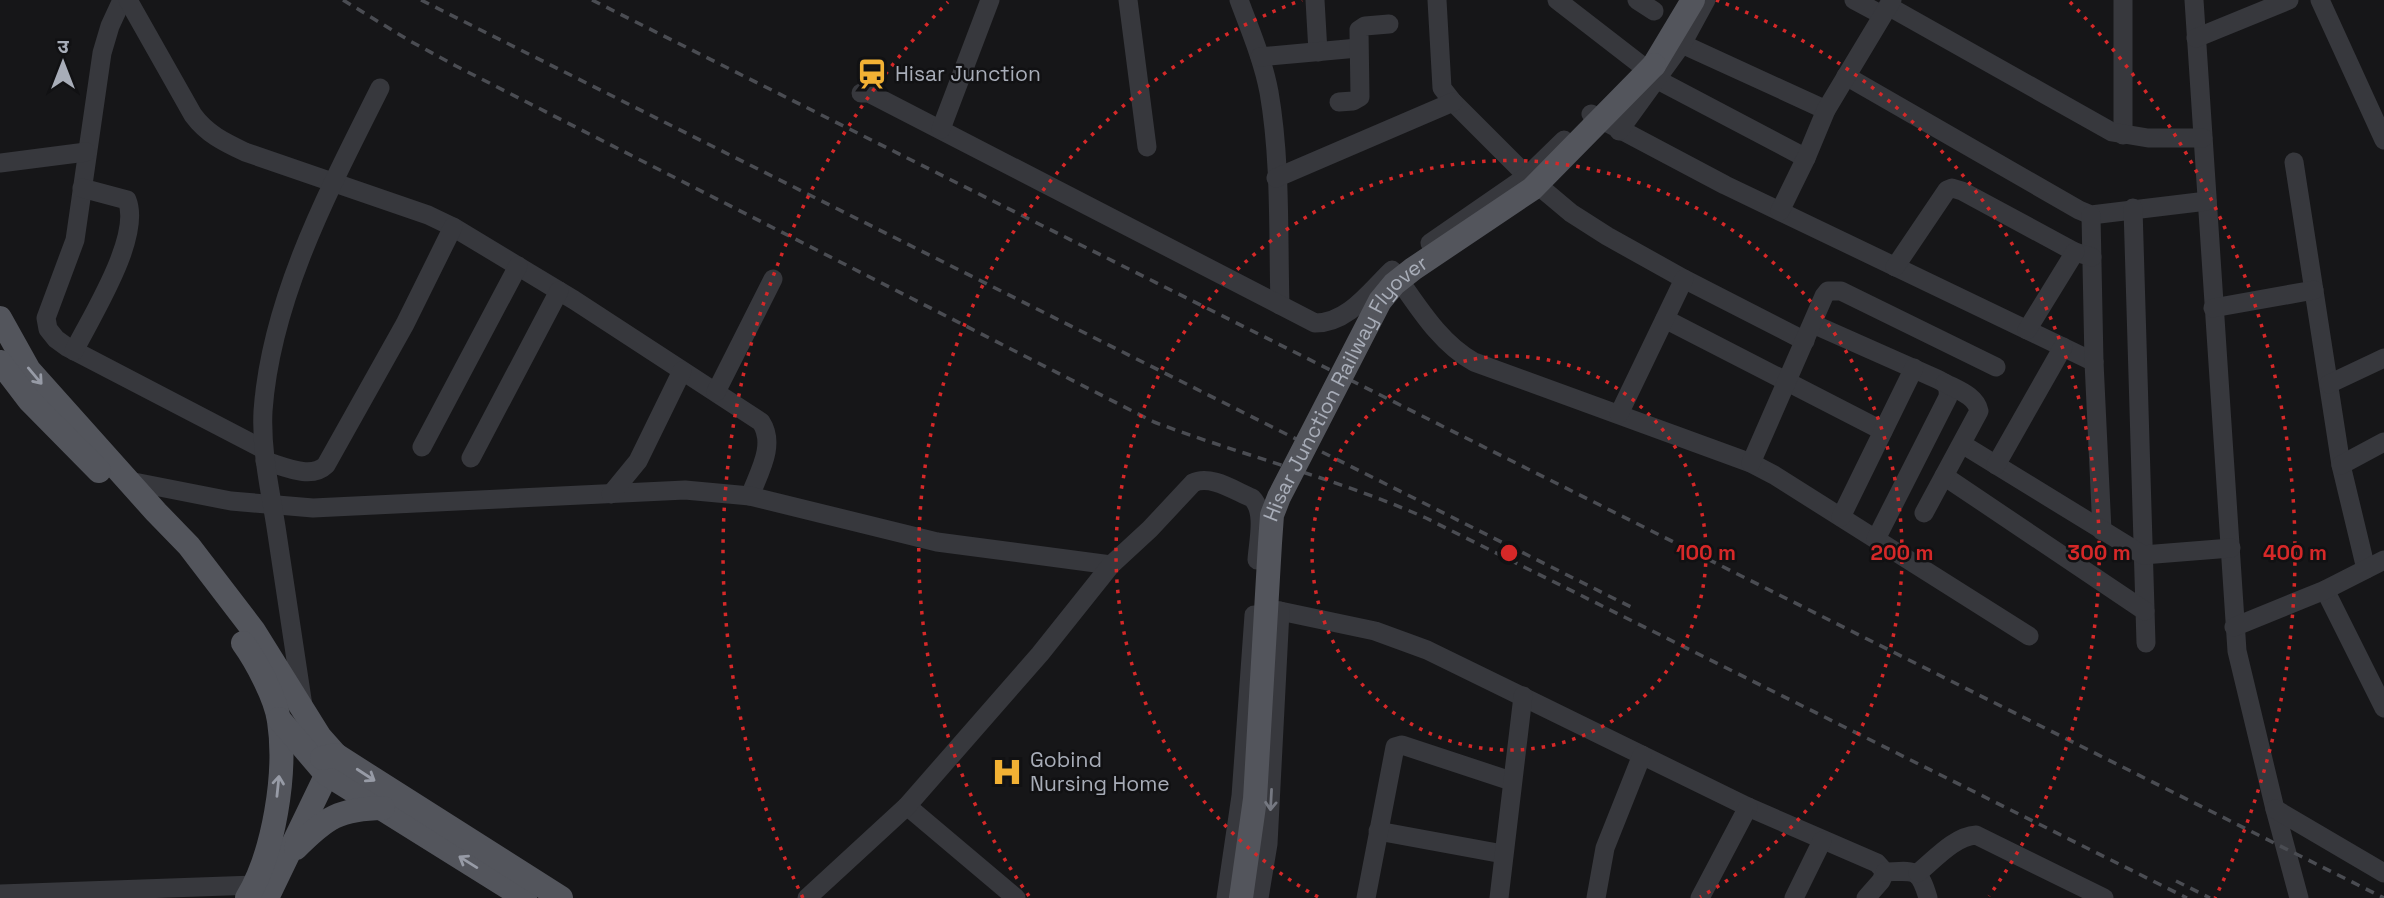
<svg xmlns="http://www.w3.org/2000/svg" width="2384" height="898" font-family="'Space Grotesk','Noto Sans Devanagari',sans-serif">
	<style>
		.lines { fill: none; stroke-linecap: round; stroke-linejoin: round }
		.minor { stroke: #37383d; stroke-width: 19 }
		.major { stroke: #53555c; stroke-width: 24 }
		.rail { stroke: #4a4c52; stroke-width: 3.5; stroke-dasharray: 9 7; stroke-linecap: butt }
		.major-bridge { stroke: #53555c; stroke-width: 24 }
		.oneway { stroke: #979ba6 }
		.oneway2 { stroke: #757881 }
		.ring { fill: none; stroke: #d62828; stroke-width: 3.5; stroke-dasharray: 3.5 7 }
		.labels { text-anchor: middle; stroke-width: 5; stroke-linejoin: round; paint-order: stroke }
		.poi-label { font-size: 21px; fill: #a8adb8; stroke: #111113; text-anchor: start }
		.street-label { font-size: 21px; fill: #a8adb8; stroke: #111113 }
		.centre { fill: #d62828; stroke: #111113; stroke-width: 3.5 }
		.ring-label { font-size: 21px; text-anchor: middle; font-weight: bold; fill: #d62828; stroke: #111113; stroke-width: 5; stroke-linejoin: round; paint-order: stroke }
	</style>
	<rect width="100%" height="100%" fill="#161618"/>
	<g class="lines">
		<g class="minor">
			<polyline points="122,0 110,26 102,53 75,240 46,318 48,329 56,339 67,347 263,449"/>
			<path d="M 128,0 L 193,115 C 207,134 224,142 245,152 L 428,215 L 453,227 L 574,300 L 761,422 C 776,445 759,472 750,496"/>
			<polyline points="1128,0 1147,147"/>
			<path d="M 1239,0 C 1250,30 1263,60 1269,92 C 1281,161 1278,235 1280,305"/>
			<polyline points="1315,0 1318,52"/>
			<polyline points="1437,0 1442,88 1453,102 1527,176 1571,213 1607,236 1684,279 1805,341"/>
			<polyline points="1557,0 1641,65"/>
			<polyline points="1637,0 1654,11"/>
			<polyline points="1854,0 1882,15"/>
			<polyline points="2123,0 2123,135"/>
			<polyline points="2194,0 2237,651 2275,809 2299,898"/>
			<polyline points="2320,0 2384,140"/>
			<polyline points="1888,6 2112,132 2148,138 2203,138"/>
			<polyline points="2196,38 2289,0"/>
			<polyline points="1682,44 1826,110"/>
			<polyline points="1260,57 1358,48"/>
			<polyline points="1846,76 2079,210 2091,215 2207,201"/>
			<polyline points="1656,79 1806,158"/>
			<path d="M 861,93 L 869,93 L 1315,323 C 1348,323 1370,291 1392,270 C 1416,303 1438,342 1474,362 L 1751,463 L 1774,475 L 2029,636"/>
			<polyline points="1339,102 1353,101 1360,97 1359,30 1365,26 1389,24"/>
			<polyline points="1591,114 1725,185 2094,362"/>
			<polyline points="941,129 990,0"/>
			<polyline points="1619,131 1682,44 1706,0"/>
			<polyline points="2294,162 2341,465 2366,569"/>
			<polyline points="0,163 86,152"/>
			<polyline points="1276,178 1453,102"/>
			<polyline points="2133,208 2146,643"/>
			<polyline points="1780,211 1806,158 1826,110 1892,0"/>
			<polyline points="2091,215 2094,362 2102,531"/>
			<polyline points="1430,243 1527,176 1564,140"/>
			<polyline points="1895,267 1947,190 1952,188 1962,191 2075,252 2092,257"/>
			<polyline points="2213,308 2314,290"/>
			<polyline points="1665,319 1883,431"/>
			<path d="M 1813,324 L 1937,379 C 1946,383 1949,386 1948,397 L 1876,539"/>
			<polyline points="2027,330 2075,252"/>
			<path d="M 74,351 C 91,317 142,237 127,200 L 82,188"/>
			<polyline points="2329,384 2384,358"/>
			<polyline points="716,392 773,279"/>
			<polyline points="1619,414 1684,279"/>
			<polyline points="1962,444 2143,555 2231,548"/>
			<polyline points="422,447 518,266"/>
			<polyline points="471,458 559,291"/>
			<path d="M 265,461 C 283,466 311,480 326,465 L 405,324 L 453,227"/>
			<polyline points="1751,463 1824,296 1828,291 1841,291 1996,367"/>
			<polyline points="1996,465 2063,347"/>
			<polyline points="2341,465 2384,442"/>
			<polyline points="1944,476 2145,611"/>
			<polyline points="129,481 231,501 313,508 685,490 750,496 937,542 1111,565"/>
			<polyline points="611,494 638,461 682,371"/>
			<path d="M 1924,513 L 1979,411 C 1976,396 1958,390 1945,383"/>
			<polyline points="1841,517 1914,368"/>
			<polyline points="2325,590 2384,708"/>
			<polyline points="1280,611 1375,631 1427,650 1748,807 1877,863 1885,872 1881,881 1866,898"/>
			<polyline points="2234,627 2325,590 2384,560"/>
			<path d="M 303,706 C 294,646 285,587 276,527 C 270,489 261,451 263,411 C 271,298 330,188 380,88"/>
			<polyline points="907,806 1016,898"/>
			<polyline points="2275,809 2384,873"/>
			<polyline points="1378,831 1503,854"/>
			<path d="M 1885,872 C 1914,871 1919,867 1928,898"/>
			<path d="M 1918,873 C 1934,860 1955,836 1976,835 L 2104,898"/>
			<polyline points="0,894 255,885"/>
			<path d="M 807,898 L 907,806 L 1040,654 L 1111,565 L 1150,529 L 1193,483 C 1210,474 1235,491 1252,498 C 1266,512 1258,542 1257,560"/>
			<polyline points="1226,898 1241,796 1254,615"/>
			<polyline points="1259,898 1268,844 1280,611 1269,610"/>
			<polyline points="1366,898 1395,747 1402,745 1511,781"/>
			<polyline points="1499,898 1523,696"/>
			<polyline points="1596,898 1605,848 1642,755"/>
			<polyline points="1700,898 1748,807"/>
			<polyline points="1794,898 1822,841"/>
		</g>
		<g class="major">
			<polyline points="1654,65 1693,0"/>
			<polyline points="0,318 29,370 156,512 189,546 254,631 320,737 336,755 267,898"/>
			<polyline points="0,362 29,400 99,471"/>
			<path d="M 243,643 C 256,661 276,698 279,721 C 287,773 274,853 247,898"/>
			<polyline points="279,719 325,773 525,898"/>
			<polyline points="322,758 336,755 561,898"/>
			<path d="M 296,848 C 327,817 339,809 383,808"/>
		</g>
		<g class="rail">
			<path d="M 343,0 L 410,41 L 456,66 L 1154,422 C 1244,456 1338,479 1426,518 L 2187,898"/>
			<polyline points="421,0 1635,609"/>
			<polyline points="592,0 2384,898"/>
			<polyline points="2176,881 2210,898"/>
		</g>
		<path class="major-bridge" id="s1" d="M 1241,898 L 1255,799 L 1270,543 L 1272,515 L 1279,497 L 1380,301 L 1394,284 L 1413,269 L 1532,189 L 1654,65"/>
	</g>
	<defs><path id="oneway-shaft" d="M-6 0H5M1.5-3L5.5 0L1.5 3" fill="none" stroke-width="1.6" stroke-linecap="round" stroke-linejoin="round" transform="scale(1.75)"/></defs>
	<g class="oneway">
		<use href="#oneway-shaft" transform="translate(35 376) rotate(50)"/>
		<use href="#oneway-shaft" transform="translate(366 775) rotate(33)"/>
		<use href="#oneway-shaft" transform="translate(278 786) rotate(-84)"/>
		<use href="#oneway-shaft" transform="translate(468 862) rotate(-148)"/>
	</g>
	<use class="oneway2" href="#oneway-shaft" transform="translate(1271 800) rotate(93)"/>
	<g class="ring">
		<circle cx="1509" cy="553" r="197"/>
		<path d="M1318 897A393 393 0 1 1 1700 897"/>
		<path d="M1029 896A590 590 0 0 1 1302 0M1716 0A590 590 0 0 1 1989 896"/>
		<path d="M803 898A786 786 0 0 1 948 2M2070 2A786 786 0 0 1 2215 898"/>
	</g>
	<defs>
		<g id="station-bare" transform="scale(2.415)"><path d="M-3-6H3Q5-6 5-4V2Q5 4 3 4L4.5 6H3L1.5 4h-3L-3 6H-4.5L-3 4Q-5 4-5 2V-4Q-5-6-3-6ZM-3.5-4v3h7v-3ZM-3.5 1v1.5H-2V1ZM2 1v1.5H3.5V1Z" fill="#f2b134" stroke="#111113" stroke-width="2.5" paint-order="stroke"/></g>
		<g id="hospital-bare" transform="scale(2.415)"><path d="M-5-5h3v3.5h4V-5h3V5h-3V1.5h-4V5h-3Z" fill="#f2b134" stroke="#111113" stroke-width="2.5" paint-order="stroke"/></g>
	</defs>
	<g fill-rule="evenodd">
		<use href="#station-bare" x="872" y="74"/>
		<use href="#hospital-bare" x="1007" y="772"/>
	</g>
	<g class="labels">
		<g class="poi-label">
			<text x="895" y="81">Hisar Junction</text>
			<text x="1030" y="767">Gobind<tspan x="1030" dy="24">Nursing Home</tspan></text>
		</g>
		<g class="street-label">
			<text dy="7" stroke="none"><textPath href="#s1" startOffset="532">Hisar Junction Railway Flyover</textPath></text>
		</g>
	</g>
	<circle cx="1509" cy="553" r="10" class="centre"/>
	<g class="ring-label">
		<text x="1706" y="560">100 m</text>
		<text x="1902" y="560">200 m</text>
		<text x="2099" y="560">300 m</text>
		<text x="2295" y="560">400 m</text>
	</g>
	<g transform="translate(63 63)" stroke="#111113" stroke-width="5" paint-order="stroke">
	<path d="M0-5L12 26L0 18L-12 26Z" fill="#a8adb8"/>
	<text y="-10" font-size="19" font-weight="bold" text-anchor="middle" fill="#a8adb8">उ</text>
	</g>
</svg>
